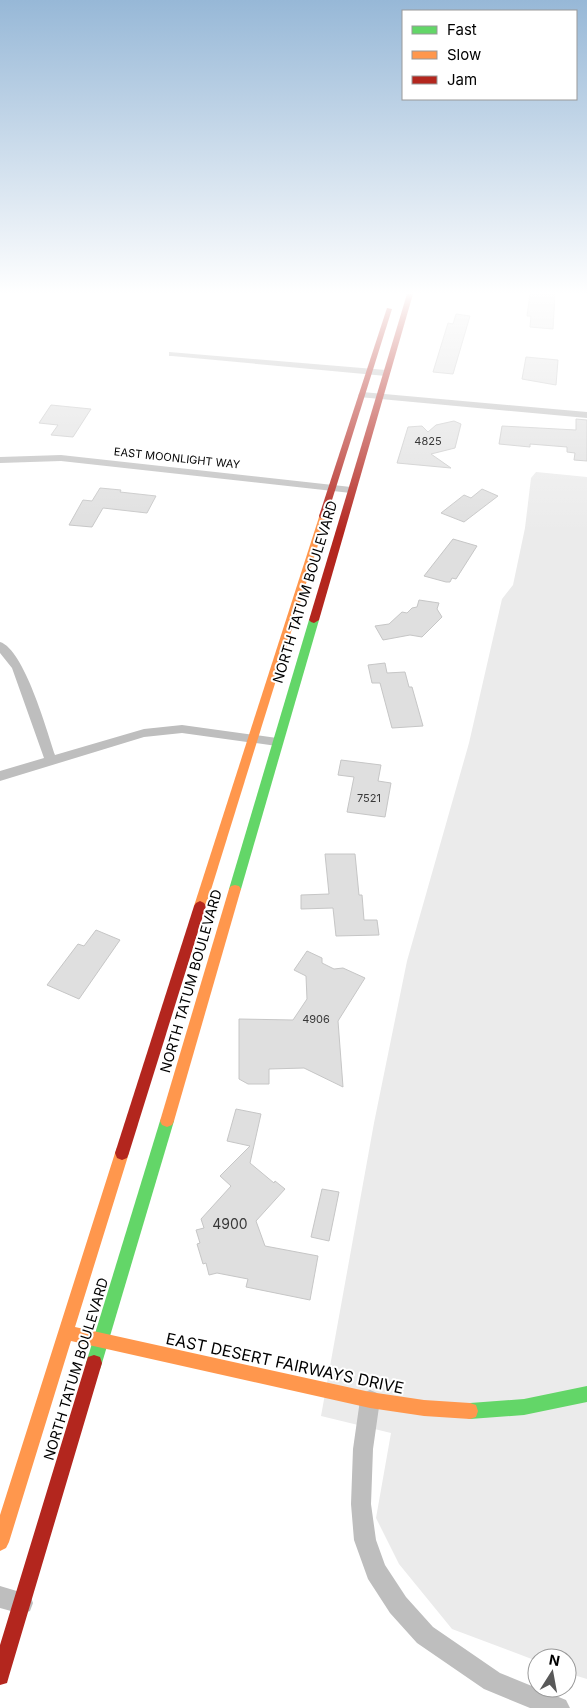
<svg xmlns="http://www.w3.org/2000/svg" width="587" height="1708" font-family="Inter,sans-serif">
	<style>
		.green { fill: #ebebeb }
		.building { fill: #dfdfdf; stroke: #c6c6c6 }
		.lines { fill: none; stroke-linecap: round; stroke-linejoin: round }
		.street { fill: #bebebe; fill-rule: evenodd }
		.fast { fill: #63d668; fill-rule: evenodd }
		.slow { fill: #ff974d; fill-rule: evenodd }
		.jam { fill: #b3261e; fill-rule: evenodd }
		.labels { text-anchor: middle; stroke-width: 4; stroke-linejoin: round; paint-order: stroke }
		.number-label { font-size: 11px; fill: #383838 }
		.far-street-label { font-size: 11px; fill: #000; stroke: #fff }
		.street-label { font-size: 14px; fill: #000; stroke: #fff }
		.near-number-label { font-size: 14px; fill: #383838 }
		.near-street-label { font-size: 16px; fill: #000; stroke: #fff }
	</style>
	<rect width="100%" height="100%" fill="#fff"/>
	<polygon class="green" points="536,472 587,477 587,1679 567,1673 567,1658 537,1658 537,1661 452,1629 399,1564 376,1518 391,1433 321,1416 374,1123 407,961 469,743 502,599 513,585 525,528 531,478"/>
	<g class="building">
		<polygon points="530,294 555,294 553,329 530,327 531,316 527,316"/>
		<polygon points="456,314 470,316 453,374 433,372 448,323 453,324"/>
		<polygon points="526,357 558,360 556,385 522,379"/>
		<polygon points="51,405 91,409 73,437 51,435 58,425 39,423"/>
		<polygon points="576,419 587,420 587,461 574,460 575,453 567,452 567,447 530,444 530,447 499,444 502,426 576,430"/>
		<polygon points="454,421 461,424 455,448 431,454 451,468 397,463 408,427 422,426 428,432 436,425"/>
		<polygon points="100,488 121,490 120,492 156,496 147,513 103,508 92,527 69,525 83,500 92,501"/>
		<polygon points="482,489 498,496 464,522 441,513 464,495 471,498"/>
		<polygon points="453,539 477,546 456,579 452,578 450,582 446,582 424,576"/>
		<polygon points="419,600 439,603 437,609 442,617 422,637 410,635 383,640 375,626 389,624 402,612 407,613 412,608 417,607"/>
		<polygon points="385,663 387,673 405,672 409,687 412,687 423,726 392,728 380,683 372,683 368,665"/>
		<polygon points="341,760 381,765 378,781 391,783 385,817 347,812 354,777 338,775"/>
		<polygon points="325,854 355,854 359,895 362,895 364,920 377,920 379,935 336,936 333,908 301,909 301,895 329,894"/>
		<polygon points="96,930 120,940 79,999 47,985 78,944 84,946"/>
		<polygon points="307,951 322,958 322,963 334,969 343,968 365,978 338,1021 343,1087 304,1068 269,1069 269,1084 248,1084 239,1079 239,1019 293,1020 307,999 306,976 294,970"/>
		<polygon points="236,1109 261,1114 250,1163 274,1183 275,1181 285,1189 256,1221 265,1246 318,1256 310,1300 246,1287 248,1279 217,1273 209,1275 206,1263 203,1264 197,1244 200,1243 196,1230 204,1228 201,1219 231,1186 220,1176 250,1146 227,1141"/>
		<polygon points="322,1189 339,1192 329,1241 311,1237"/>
	</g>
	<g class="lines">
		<g class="street">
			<polygon points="169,352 386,370 390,373 386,376 172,356 169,356"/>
			<polygon points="362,392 587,412 587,418 359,397 358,395"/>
			<polygon points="61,455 351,487 356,490 351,493 61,461 0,463 0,457"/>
			<path d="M 0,642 C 24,649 47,731 55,755 L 144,729 L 182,725 L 277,738 L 283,742 L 277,746 L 182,733 L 144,737 L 0,781 L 0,771 L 44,758 L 12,668 L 0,653 Z"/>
			<polygon points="370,1390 377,1393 380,1400 373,1449 371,1504 376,1540 385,1565 406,1597 433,1627 500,1673 566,1700 570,1708 530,1708 484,1689 417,1643 390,1613 368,1579 354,1540 351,1504 353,1449 360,1400 363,1393"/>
			<polygon points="0,1586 30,1595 33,1603 30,1611 22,1614 0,1608"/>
		</g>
		<g class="fast">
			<polygon points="314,617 319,620 241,889 239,892 231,892 229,889 309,620"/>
			<polygon points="167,1115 172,1117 174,1121 102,1363 100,1369 94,1371 88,1369 86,1363 160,1121 162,1117"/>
			<polygon points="587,1386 587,1402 524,1415 470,1419 464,1417 462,1411 464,1405 470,1403 524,1399"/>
		</g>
		<g class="slow">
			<polygon points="320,514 327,516 206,906 204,909 196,909 194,906"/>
			<polygon points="235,885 239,886 241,889 174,1121 172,1125 167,1127 162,1125 160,1121 229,889 231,886"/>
			<polygon points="122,1146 127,1148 129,1153 75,1327 370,1392 424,1400 470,1403 476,1405 478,1411 476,1417 470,1419 424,1416 370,1408 71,1341 9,1542 6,1548 0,1551 0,1515 115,1153 117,1148"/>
		</g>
		<g class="jam">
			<polygon points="407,294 413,294 319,620 314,623 311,622 309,620"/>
			<polygon points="387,308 392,309 327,516 320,518 319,516"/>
			<polygon points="200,901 204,903 206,906 129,1153 127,1158 122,1160 117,1158 115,1153 194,906 196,903"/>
			<polygon points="94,1355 100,1357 102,1363 9,1676 7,1683 0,1685 0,1645 86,1363 88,1357"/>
		</g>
	</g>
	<linearGradient id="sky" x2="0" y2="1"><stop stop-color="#97b8d7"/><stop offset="0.55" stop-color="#fff"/><stop offset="1" stop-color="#fff" stop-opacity="0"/></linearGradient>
	<rect width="587" height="533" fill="url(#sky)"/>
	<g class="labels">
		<g class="number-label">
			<text x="428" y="445">4825</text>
			<text x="369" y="802">7521</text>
			<text x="316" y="1023">4906</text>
		</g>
		<g class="far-street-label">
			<text transform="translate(177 458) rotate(6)" y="4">EAST MOONLIGHT WAY</text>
		</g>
		<g class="street-label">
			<text transform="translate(305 592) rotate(-73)" y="5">NORTH TATUM BOULEVARD</text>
			<text transform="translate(191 981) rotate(-74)" y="5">NORTH TATUM BOULEVARD</text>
			<text transform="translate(76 1369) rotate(-73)" y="5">NORTH TATUM BOULEVARD</text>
		</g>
		<g class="near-number-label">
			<text x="230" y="1229">4900</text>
		</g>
		<g class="near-street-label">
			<text transform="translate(285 1363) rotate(12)" y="6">EAST DESERT FAIRWAYS DRIVE</text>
		</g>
	</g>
	<rect x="402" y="10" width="175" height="90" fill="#ffffff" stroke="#999999"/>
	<rect x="412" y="26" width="25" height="8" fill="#63d668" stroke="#999999"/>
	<text x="447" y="35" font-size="15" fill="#000000">Fast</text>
	<rect x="412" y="51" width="25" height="8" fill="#ff974d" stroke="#999999"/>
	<text x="447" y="60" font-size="15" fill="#000000">Slow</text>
	<rect x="412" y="76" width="25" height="8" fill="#b3261e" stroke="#999999"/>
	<text x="447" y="85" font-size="15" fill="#000000">Jam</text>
	<g transform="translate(552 1673) rotate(11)"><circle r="24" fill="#ffffff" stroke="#999999"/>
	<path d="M0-4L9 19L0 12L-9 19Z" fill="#595959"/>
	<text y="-8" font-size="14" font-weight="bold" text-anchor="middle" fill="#000000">N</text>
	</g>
</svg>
